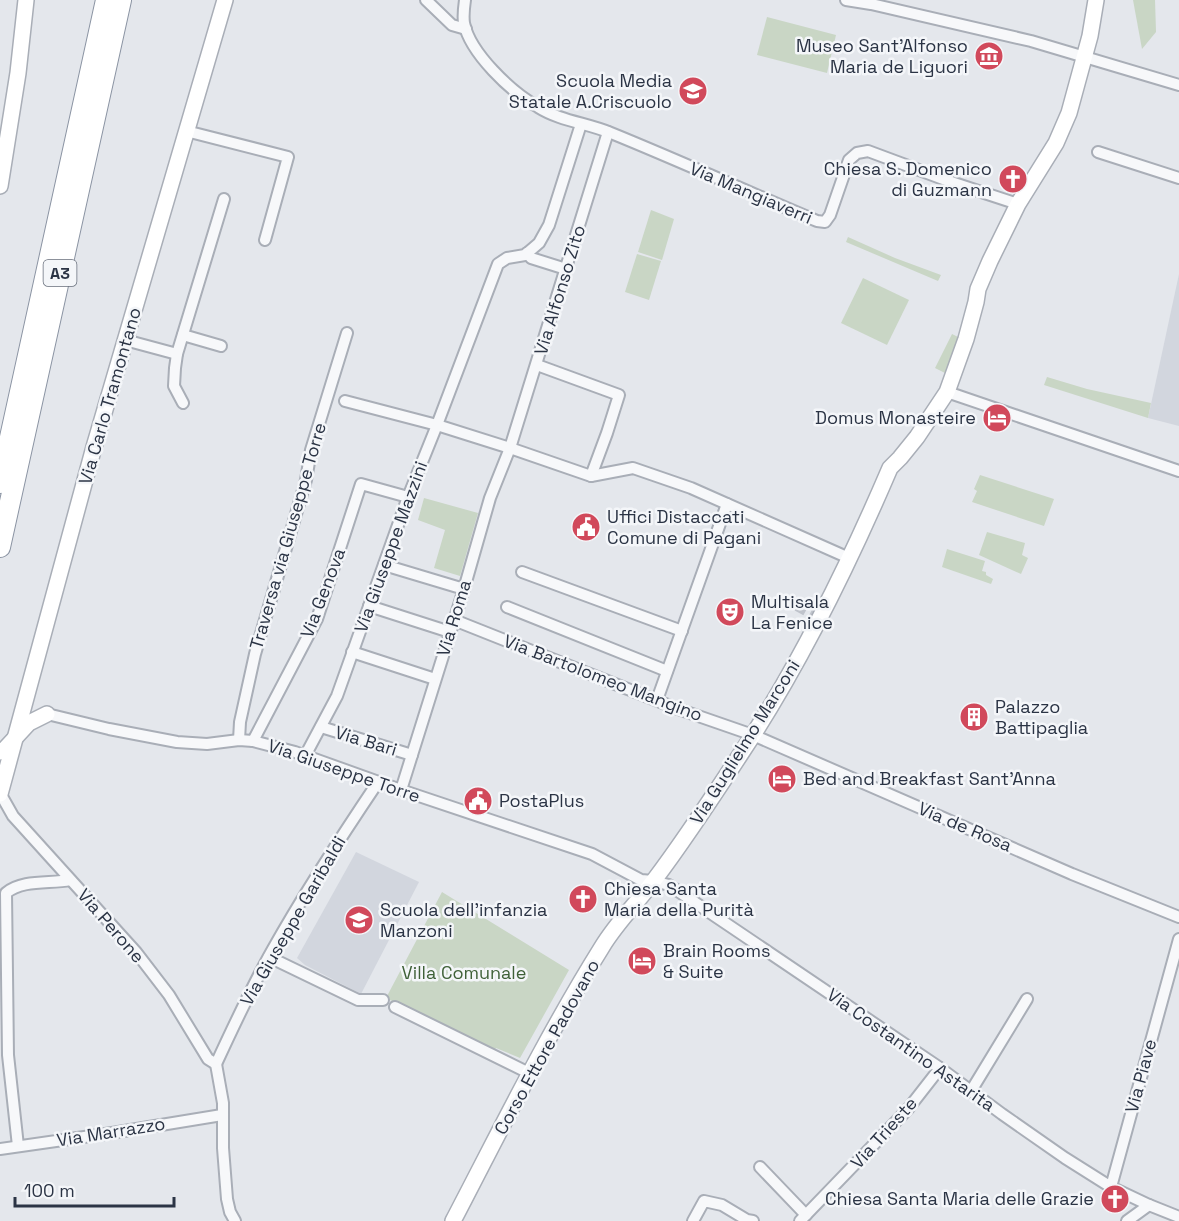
<svg xmlns="http://www.w3.org/2000/svg" width="1179" height="1221" font-family="'Space Grotesk',sans-serif">
	<style>
		.built { fill: #d2d6de }
		.green { fill: #c9d6c5 }
		.lines { fill: none; stroke-linecap: round; stroke-linejoin: round }
		.street-tunnel { stroke: #bfc3cb; stroke-width: 10; stroke-dasharray: 10 5; stroke-linecap: butt }
		.street-casing { stroke: #a9aeb7; stroke-width: 14 }
		.secondary-casing { stroke: #a9aeb7; stroke-width: 18 }
		.highway-casing { stroke: #8b94a3; stroke-width: 22 }
		.street { stroke: #f7f8fa; stroke-width: 10 }
		.secondary { stroke: #fff; stroke-width: 15 }
		.highway { stroke: #fff; stroke-width: 20 }
		.labels { text-anchor: middle; stroke-width: 5; stroke-linejoin: round; paint-order: stroke }
		.shield { fill: #f4f6f9; stroke: #676e7b; stroke-width: 1.5 }
		.shield-label { font-size: 16px; font-weight: bold; fill: #2b3445 }
		.poi-label { font-size: 18px; fill: #2b3445; stroke: #f4f6f9; text-anchor: start }
		.street-label { font-size: 18px; fill: #2b3445; stroke: #f4f6f9 }
		.park-label { font-size: 18px; fill: #3f6138; stroke: #f4f6f9 }
	</style>
	<rect width="100%" height="100%" fill="#e4e7ec"/>
	<g class="built">
		<polygon points="1179,274 1179,426 1148,418"/>
		<polygon points="356,852 419,882 361,994 305,965 297,958"/>
	</g>
	<g class="green">
		<polygon points="1133,0 1155,0 1156,32 1142,49"/>
		<polygon points="767,17 836,35 827,73 757,55"/>
		<polygon points="651,210 674,219 662,260 638,252"/>
		<polygon points="848,237 895,258 941,275 938,281 846,242"/>
		<polygon points="637,254 661,261 649,300 625,292"/>
		<polygon points="863,278 909,300 887,345 841,323"/>
		<polygon points="952,334 962,339 947,374 935,368"/>
		<polygon points="1047,377 1087,389 1151,403 1148,418 1044,385"/>
		<polygon points="980,475 1054,499 1044,526 972,502 977,491 974,489"/>
		<polygon points="424,498 478,513 460,576 434,568 445,530 418,520"/>
		<polygon points="987,532 1025,543 1022,555 1028,558 1021,574 979,555"/>
		<polygon points="947,549 985,561 982,571 986,572 986,575 993,579 991,584 942,567"/>
		<polygon points="442,892 569,970 520,1058 496,1048 493,1052 386,998"/>
	</g>
	<g class="lines">
		<polyline class="street-tunnel" points="797,606 819,618"/>
		<g class="street-casing">
			<g id="street">
				<polyline points="426,0 452,25 466,29"/>
				<path d="M 465,0 C 464,7 463,16 464,23 C 470,53 511,92 538,107 C 560,121 587,123 611,133 C 680,161 748,192 817,221 L 825,222 L 830,215 L 849,160 L 857,153 L 868,151 L 954,183 L 1018,204"/>
				<polyline points="846,0 871,4 1031,41 1179,85"/>
				<polyline points="186,131 288,157 265,240"/>
				<polyline points="1098,152 1179,178"/>
				<polyline points="527,253 531,258 566,269"/>
				<polyline points="183,335 221,346"/>
				<polyline points="125,340 177,354"/>
				<polyline points="537,365 619,395 607,433 591,476"/>
				<polyline points="947,392 1179,471"/>
				<polyline points="345,401 437,425 510,448 591,476 633,468 691,488 849,558"/>
				<polyline points="183,403 174,386 175,368 177,354 224,199"/>
				<polyline points="384,565 464,589"/>
				<polyline points="522,572 682,631"/>
				<polyline points="369,606 450,632"/>
				<polyline points="507,607 667,671"/>
				<polyline points="454,620 678,709 753,735 1072,874 1179,917"/>
				<polyline points="352,652 435,679"/>
				<polyline points="657,700 727,504"/>
				<polyline points="47,714 109,729 177,742 207,744 239,740 253,741 295,752 401,790 592,854 641,880 653,881 669,885 940,1068 1002,1114 1065,1158 1111,1187 1149,1205 1179,1217"/>
				<polyline points="321,727 412,755"/>
				<polyline points="239,740 240,722 255,654 306,480 311,450 347,333"/>
				<polyline points="253,741 317,619 361,484 408,497"/>
				<polyline points="305,756 337,696 408,497 437,425 498,264 507,258 525,255 539,243 549,225 581,124"/>
				<polyline points="401,790 464,589 490,498 510,448 608,132"/>
				<polyline points="0,793 13,816 136,952 169,995 208,1059 216,1064"/>
				<polyline points="269,957 358,1000 383,1000"/>
				<polyline points="395,1007 531,1074"/>
				<path d="M 216,1064 C 234,1025 252,986 273,949 C 305,892 341,837 378,782"/>
				<polyline points="216,1064 223,1103 223,1148 227,1199 230,1212 235,1221"/>
				<polyline points="971,1091 1027,999"/>
				<path d="M 18,1146 L 8,1055 L 6,893 C 23,879 50,884 70,880"/>
				<polyline points="0,1149 112,1133 222,1115"/>
				<polyline points="760,1167 806,1215"/>
				<polyline points="1111,1187 1179,939"/>
				<polyline points="693,1221 704,1201 722,1205 747,1220 753,1221"/>
				<polyline points="800,1221 908,1109 940,1068"/>
				<polyline points="1127,1221 1149,1205"/>
			</g>
		</g>
		<g class="secondary-casing">
			<g id="secondary">
				<polyline points="0,186 18,73 26,0"/>
				<polyline points="0,752 3,751 29,723 47,714"/>
				<polyline points="0,794 94,447 225,0"/>
				<path d="M 453,1221 C 501,1129 547,1035 602,947 C 617,922 638,902 655,879 C 686,838 714,795 742,752 C 801,663 848,566 890,468 L 900,458 L 917,437 L 947,392 L 966,339 L 976,302 L 978,289 L 990,261 L 1018,204 L 1056,143 L 1069,113 L 1090,36 L 1096,0"/>
			</g>
		</g>
		<g class="highway-casing">
			<g id="highway">
				<polyline points="0,483 106,0"/>
				<polyline points="0,547 121,0"/>
			</g>
		</g>
		<use href="#street" class="street"/>
		<use href="#secondary" class="secondary"/>
		<use href="#highway" class="highway"/>
	</g>
	<defs>
		<g id="museum-disc" transform="scale(1.5)"><circle r="9.5" fill="#d1495b" stroke="#f4f6f9"/><path d="M0-6L6-3V-2H-6V-3ZM-5-1h2V3h-2ZM-1-1h2V3h-2ZM3-1h2V3H3ZM-6 4H6V6H-6Z" fill="#fff"/></g>
		<g id="school-disc" transform="scale(1.5)"><circle r="9.5" fill="#d1495b" stroke="#f4f6f9"/><path d="M0-5L7-2L0 1L-7-2ZM-4 1L0 2.5L4 1V4Q0 6-4 4Z" fill="#fff"/></g>
		<g id="church-disc" transform="scale(1.5)"><circle r="9.5" fill="#d1495b" stroke="#f4f6f9"/><path d="M-1.2-6h2.4v3.5h3.3v2.4h-3.3V6h-2.4V-.1h-3.3v-2.4h3.3Z" fill="#fff"/></g>
		<g id="hotel-disc" transform="scale(1.5)"><circle r="9.5" fill="#d1495b" stroke="#f4f6f9"/><path d="M-6-4.5h1.5V1H6V5H4.5V3h-9V5H-6ZM-4 0a1.8 1.8 0 1 1 3.6 0ZM.5 0V-2.5h3Q6-2.5 6 0Z" fill="#fff"/></g>
		<g id="civic-disc" transform="scale(1.5)"><circle r="9.5" fill="#d1495b" stroke="#f4f6f9"/><path d="M-.6-6.5H3V-4.5H.6V-3L4-1V1h2V6H-6V1h2V-1L-.6-3ZM-1.2 2.5V6h2.4V2.5Z" fill="#fff"/></g>
		<g id="theatre-disc" transform="scale(1.5)"><circle r="9.5" fill="#d1495b" stroke="#f4f6f9"/><path d="M-5-5.5Q0-4 5-5.5V0Q5 5 0 6Q-5 5-5 0ZM-3.3-2.5H-1v1.5H-3.3ZM1-2.5H3.3v1.5H1ZM-2.8 1Q0 5.5 2.8 1Z" fill="#fff"/></g>
		<g id="building-disc" transform="scale(1.5)"><circle r="9.5" fill="#d1495b" stroke="#f4f6f9"/><path d="M-4-6H4V6H1V3H-1V6H-4ZM-2.5-4.3h1.7v1.8h-1.7ZM.8-4.3h1.7v1.8H.8ZM-2.5-1h1.7V.8h-1.7ZM.8-1h1.7V.8H.8Z" fill="#fff"/></g>
	</defs>
	<g fill-rule="evenodd">
		<use href="#museum-disc" x="989" y="56"/>
		<use href="#school-disc" x="693" y="91"/>
		<use href="#church-disc" x="1013" y="179"/>
		<use href="#hotel-disc" x="997" y="418"/>
		<use href="#civic-disc" x="586" y="527"/>
		<use href="#theatre-disc" x="730" y="612"/>
		<use href="#building-disc" x="974" y="717"/>
		<use href="#hotel-disc" x="782" y="779"/>
		<use href="#civic-disc" x="478" y="801"/>
		<use href="#church-disc" x="583" y="899"/>
		<use href="#school-disc" x="359" y="920"/>
		<use href="#hotel-disc" x="642" y="961"/>
		<use href="#church-disc" x="1115" y="1199"/>
	</g>
	<g class="labels">
		<rect class="shield" x="43.5" y="260" width="33" height="26" rx="4.5"/>
		<g class="shield-label">
			<text x="60" y="279">A3</text>
		</g>
		<g class="poi-label">
			<text x="968" y="52" text-anchor="end">Museo Sant'Alfonso<tspan x="968" dy="21">Maria de Liguori</tspan></text>
			<text x="672" y="87" text-anchor="end">Scuola Media<tspan x="672" dy="21">Statale A.Criscuolo</tspan></text>
			<text x="992" y="175" text-anchor="end">Chiesa S. Domenico<tspan x="992" dy="21">di Guzmann</tspan></text>
			<text x="976" y="424" text-anchor="end">Domus Monasteire</text>
			<text x="607" y="523">Uffici Distaccati<tspan x="607" dy="21">Comune di Pagani</tspan></text>
			<text x="751" y="608">Multisala<tspan x="751" dy="21">La Fenice</tspan></text>
			<text x="995" y="713">Palazzo<tspan x="995" dy="21">Battipaglia</tspan></text>
			<text x="803" y="785">Bed and Breakfast Sant'Anna</text>
			<text x="499" y="807">PostaPlus</text>
			<text x="604" y="895">Chiesa Santa<tspan x="604" dy="21">Maria della Purità</tspan></text>
			<text x="380" y="916">Scuola dell'infanzia<tspan x="380" dy="21">Manzoni</tspan></text>
			<text x="663" y="957">Brain Rooms<tspan x="663" dy="21">&amp; Suite</tspan></text>
			<text x="1094" y="1205" text-anchor="end">Chiesa Santa Maria delle Grazie</text>
		</g>
		<g class="street-label">
			<text transform="translate(751 193) rotate(23)" y="6">Via Mangiaverri</text>
			<text transform="translate(560 290) rotate(-73)" y="6">Via Alfonso Zito</text>
			<text transform="translate(110 396) rotate(-74)" y="6">Via Carlo Tramontano</text>
			<text transform="translate(288 536) rotate(-74)" y="6">Traversa via Giuseppe Torre</text>
			<text transform="translate(391 547) rotate(-70)" y="6">Via Giuseppe Mazzini</text>
			<text transform="translate(323 593) rotate(-69)" y="6">Via Genova</text>
			<text transform="translate(454 618) rotate(-73)" y="6">Via Roma</text>
			<text transform="translate(603 678) rotate(21)" y="6">Via Bartolomeo Mangino</text>
			<text transform="translate(366 741) rotate(17)" y="6">Via Bari</text>
			<text transform="translate(745 742) rotate(-58)" y="6">Via Guglielmo Marconi</text>
			<text transform="translate(344 771) rotate(19)" y="6">Via Giuseppe Torre</text>
			<text transform="translate(965 827) rotate(23)" y="6">Via de Rosa</text>
			<text transform="translate(293 921) rotate(-60)" y="6">Via Giuseppe Garibaldi</text>
			<text transform="translate(111 926) rotate(49)" y="6">Via Perone</text>
			<text transform="translate(547 1047) rotate(-61)" y="6">Corso Ettore Padovano</text>
			<text transform="translate(911 1050) rotate(35)" y="6">Via Costantino Astarita</text>
			<text transform="translate(1141 1076) rotate(-75)" y="6">Via Piave</text>
			<text transform="translate(111 1132) rotate(-9)" y="6">Via Marrazzo</text>
			<text transform="translate(884 1133) rotate(-48)" y="6">Via Trieste</text>
		</g>
		<g class="park-label">
			<text x="464" y="979">Villa Comunale</text>
		</g>
	</g>
	<path d="M15 1197v9h159v-9" fill="none" stroke="#2b3445" stroke-width="3"/>
	<text x="24" y="1197" font-size="18" fill="#2b3445" stroke="#f4f6f9" stroke-width="4.5" paint-order="stroke">100 m</text>
</svg>
